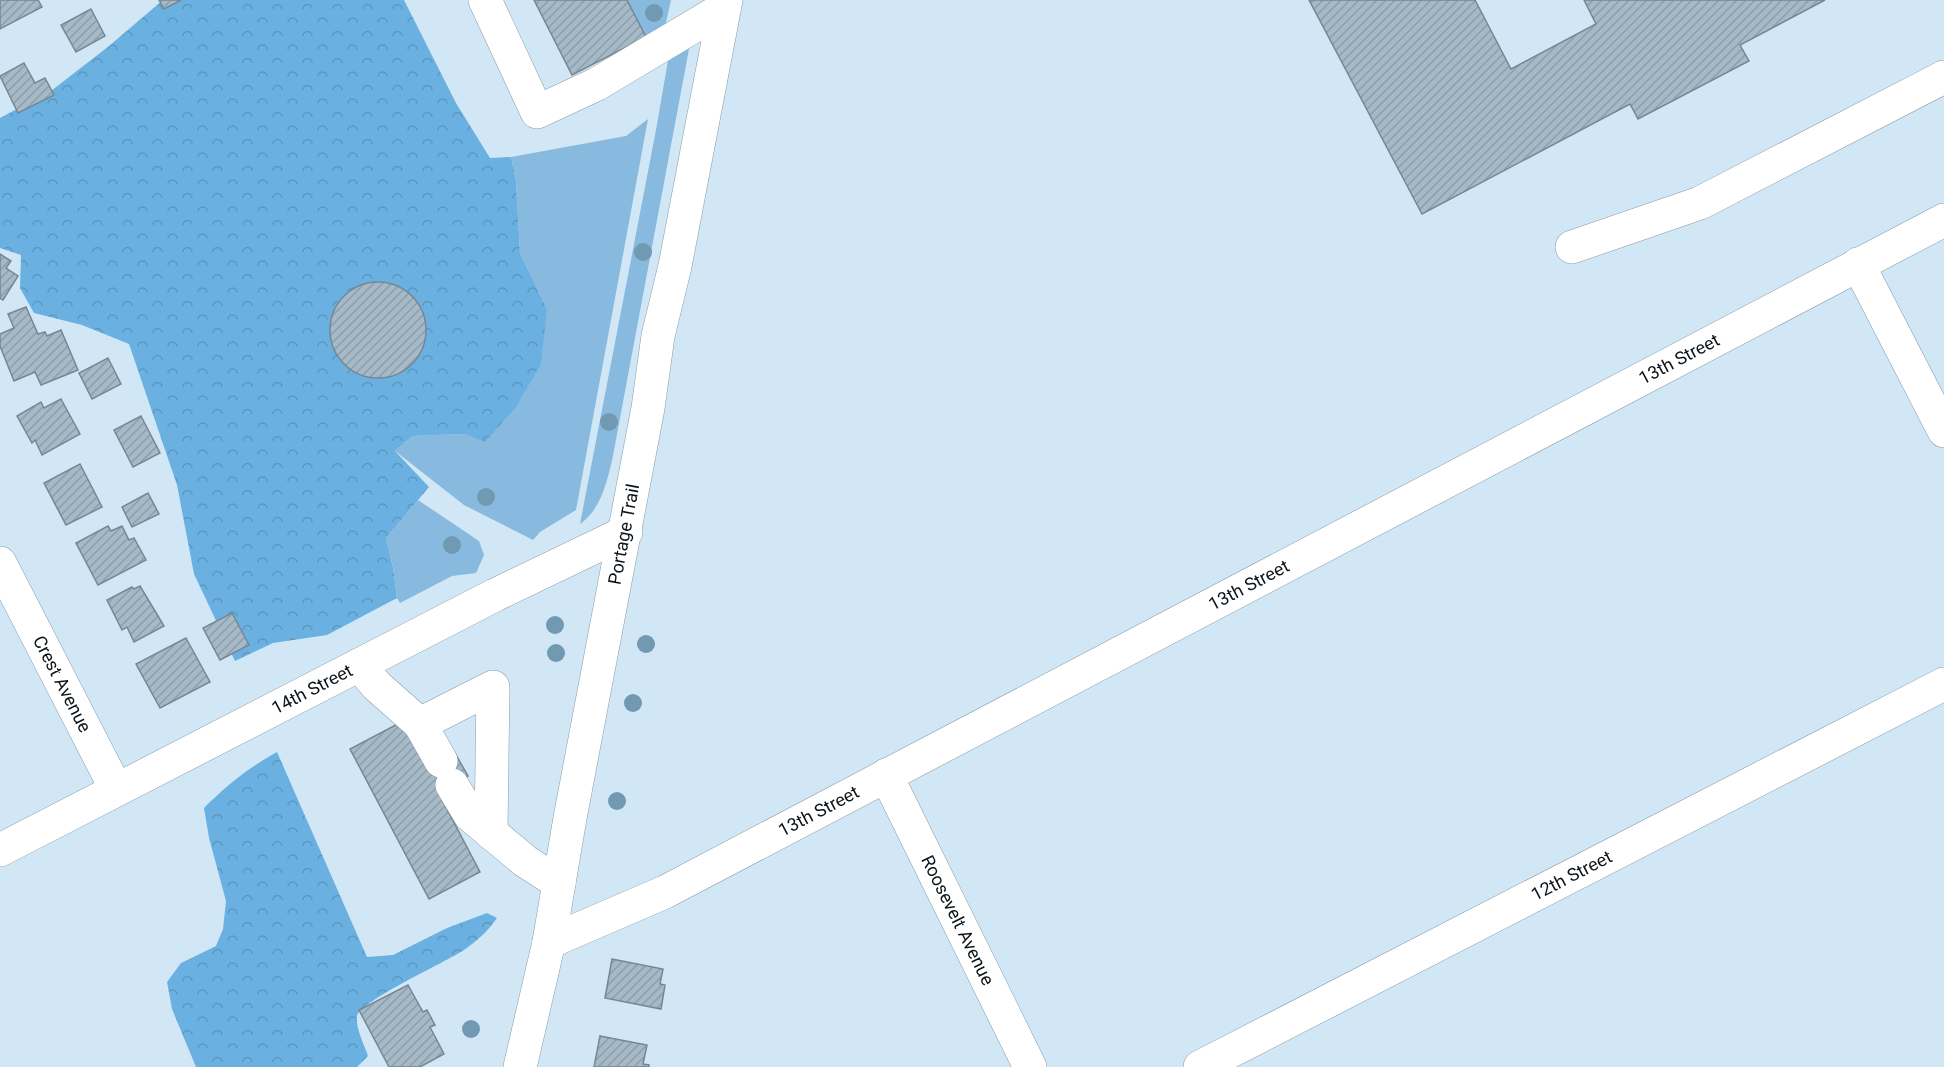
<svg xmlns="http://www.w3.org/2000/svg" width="1944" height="1067" font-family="Roboto,sans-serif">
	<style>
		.green { fill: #87bade }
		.forest { fill: url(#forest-crowns) }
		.building { fill: url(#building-hatch); stroke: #758795; stroke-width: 1.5 }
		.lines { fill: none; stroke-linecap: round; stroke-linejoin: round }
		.minor-casing { stroke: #889ba9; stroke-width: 34 }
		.major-casing { stroke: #889ba9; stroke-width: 34 }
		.minor { stroke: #fff; stroke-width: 33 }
		.major { stroke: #fff; stroke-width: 33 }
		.tree { fill: #7299b2 }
		.labels { text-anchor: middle; stroke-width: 6; stroke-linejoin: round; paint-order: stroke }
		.street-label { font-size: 18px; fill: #0d1419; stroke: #fff }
	</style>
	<defs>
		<pattern id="forest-crowns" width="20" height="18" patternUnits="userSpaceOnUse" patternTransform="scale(1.5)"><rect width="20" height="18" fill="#6ab1e1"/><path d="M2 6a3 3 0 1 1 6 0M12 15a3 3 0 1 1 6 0" fill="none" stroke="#5b97c0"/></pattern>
		<pattern id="building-hatch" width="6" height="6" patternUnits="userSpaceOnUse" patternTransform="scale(1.5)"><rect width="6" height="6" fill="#a5b9c7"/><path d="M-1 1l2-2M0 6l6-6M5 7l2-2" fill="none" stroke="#8d9eaa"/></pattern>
	</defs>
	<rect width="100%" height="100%" fill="#d2e7f6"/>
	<g class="green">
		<polygon points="627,0 671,0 665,27 646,37"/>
		<path d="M 689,49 L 612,461 C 606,484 601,509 580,524 L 656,130 L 669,55 Z"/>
		<polygon points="648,119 576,510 540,532 533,540 464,505 395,451 413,436 466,434 547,309 520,253 516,180 511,157 626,136"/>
		<polygon points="418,500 479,541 484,555 476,573 452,576 400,603 397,598 393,567 386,538"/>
	</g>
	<g class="forest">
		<polygon points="163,0 404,0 456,103 490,158 511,157 516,180 520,253 547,309 541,364 516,407 485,442 466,434 413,436 395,451 429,487 386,538 393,567 397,598 327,635 273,643 235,661 194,574 177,485 129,344 82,325 34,313 20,288 21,255 0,248 0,118 51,91 109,46"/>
		<path d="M 277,752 L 367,957 L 393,955 L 447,928 L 487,913 L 497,918 C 488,931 477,941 464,950 C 446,962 362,1000 357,1016 C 355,1027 365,1046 368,1056 L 357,1067 L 196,1067 L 172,1009 L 167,982 L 181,963 L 216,946 L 223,929 L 226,901 L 209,838 L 204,808 C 229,783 247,769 277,752 Z"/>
	</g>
	<g class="building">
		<polygon points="0,0 38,0 42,7 0,29"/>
		<polygon points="159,0 181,0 164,9"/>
		<polygon points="534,0 627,0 646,37 572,75"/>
		<polygon points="1309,0 1475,0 1511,69 1596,24 1584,0 1825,0 1740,45 1749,61 1638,119 1630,104 1422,214"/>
		<polygon points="91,9 105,36 76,52 61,25"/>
		<polygon points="24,63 35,83 45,78 54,95 18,113 0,76"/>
		<polygon points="0,254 11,261 6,268 18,276 3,300 0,298"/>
		<circle cx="378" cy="330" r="48"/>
		<polygon points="26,307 38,334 45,332 47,336 61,330 78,370 41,385 35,372 14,381 0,346 0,334 14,328 8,314"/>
		<polygon points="108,358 121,384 92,399 79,373"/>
		<polygon points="61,399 80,434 42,455 35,440 32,443 17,416 41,402 44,408"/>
		<polygon points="141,416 160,453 133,467 114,430"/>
		<polygon points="80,464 102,507 66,525 44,483"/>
		<polygon points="148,493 159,514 132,527 122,507"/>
		<polygon points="108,526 111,531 122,526 129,540 134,538 146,560 98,585 76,543"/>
		<polygon points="140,586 164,626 134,642 127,627 122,630 107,600 132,587 134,589"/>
		<polygon points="232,613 249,645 220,660 203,628"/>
		<polygon points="186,638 210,682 160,708 136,664"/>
		<polygon points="407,719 431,766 455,753 468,776 438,792 480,872 429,899 350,749"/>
		<polygon points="612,959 663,969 660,984 665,985 661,1009 605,998"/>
		<polygon points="408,985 423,1012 427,1010 435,1025 430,1027 444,1054 420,1067 389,1067 359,1010"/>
		<polygon points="600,1036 647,1045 643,1064 649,1065 649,1067 594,1067"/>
	</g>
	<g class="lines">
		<g class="minor-casing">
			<g id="minor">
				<polyline points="485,0 537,112 597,84 724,8"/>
				<polyline points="1572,247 1700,203 1944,77"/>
				<polyline points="1858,264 1944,431"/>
				<path id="s1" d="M 0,563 L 116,789"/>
				<polyline points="359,665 377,686 420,724 441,761"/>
				<polyline points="420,724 493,687 491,833"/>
				<path id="s2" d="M 886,775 L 1030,1067"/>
				<polyline points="452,785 470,815 525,861 559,883"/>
				<path id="s3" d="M 0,850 L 495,595 L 626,532"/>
				<path id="s4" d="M 549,942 L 665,892 L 1944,220"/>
				<path id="s5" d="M 1200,1067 L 1944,684"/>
			</g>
		</g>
		<g class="major-casing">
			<g id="major">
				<path id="s6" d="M 520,1067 L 549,942 L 570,818 L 648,408 L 658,336 L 675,266 L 726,0"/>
			</g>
		</g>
		<use href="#minor" class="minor"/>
		<use href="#major" class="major"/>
	</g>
	<g class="tree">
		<circle cx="654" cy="13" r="9"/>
		<circle cx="643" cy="252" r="9"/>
		<circle cx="609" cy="422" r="9"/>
		<circle cx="486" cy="497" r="9"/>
		<circle cx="452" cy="545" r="9"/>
		<circle cx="555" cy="625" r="9"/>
		<circle cx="646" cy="644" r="9"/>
		<circle cx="556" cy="653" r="9"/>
		<circle cx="633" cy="703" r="9"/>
		<circle cx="617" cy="801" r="9"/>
		<circle cx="471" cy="1029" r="9"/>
	</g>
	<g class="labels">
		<g class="street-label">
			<text dy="6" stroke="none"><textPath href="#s4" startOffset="1272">13th Street</textPath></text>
			<text dy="6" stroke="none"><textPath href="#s6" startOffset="543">Portage Trail</textPath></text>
			<text dy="6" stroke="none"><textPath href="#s4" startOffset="786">13th Street</textPath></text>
			<text dy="6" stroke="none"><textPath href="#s1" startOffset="136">Crest Avenue</textPath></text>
			<text dy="6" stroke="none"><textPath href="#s3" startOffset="351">14th Street</textPath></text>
			<text dy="6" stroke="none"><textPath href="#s4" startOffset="300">13th Street</textPath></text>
			<text dy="6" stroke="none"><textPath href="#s5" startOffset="418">12th Street</textPath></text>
			<text dy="6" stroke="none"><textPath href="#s2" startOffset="162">Roosevelt Avenue</textPath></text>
		</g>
	</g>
</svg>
